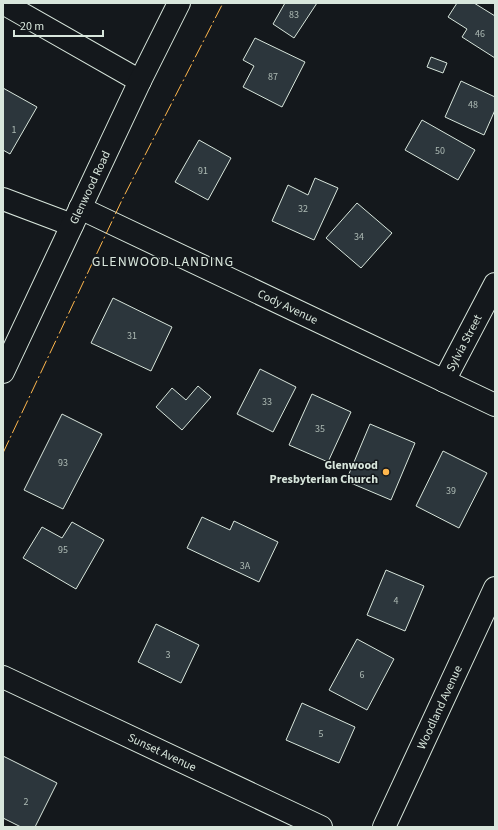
<svg xmlns="http://www.w3.org/2000/svg" width="498" height="830" font-family="'Source Sans 3',sans-serif">
	<style>
		.building { fill: #2c363c; stroke: #d8e6dc }
		.lines { fill: none; stroke-linecap: round; stroke-linejoin: round }
		.street-casing { stroke: #d8e6dc; stroke-width: 24 }
		.secondary-casing { stroke: #d8e6dc; stroke-width: 24 }
		.street { stroke: #14181c; stroke-width: 22 }
		.secondary { stroke: #14181c; stroke-width: 22 }
		.power { stroke: #ffb74d; stroke-width: 1; stroke-dasharray: 14 3 2 3; stroke-linecap: butt }
		.poi-dot { fill: #ffb74d; stroke: #14181c; stroke-width: 1.5 }
		.labels { text-anchor: middle; stroke-width: 3; stroke-linejoin: round; paint-order: stroke }
		.number-label { font-size: 10px; fill: #adbab4 }
		.street-label { font-size: 12px; fill: #d8e6dc; stroke: #14181c }
		.poi-label { font-size: 12px; font-weight: bold; fill: #d8e6dc; stroke: #14181c; text-anchor: end }
		.quarter-label { font-size: 14px; letter-spacing: 1px; fill: #d8e6dc; stroke: #14181c }
	</style>
	<rect width="100%" height="100%" fill="#14181c"/>
	<g class="building">
		<polygon points="285,3 317,3 294,38 273,24"/>
		<polygon points="457,3 474,3 495,16 495,58 462,37 467,29 448,17"/>
		<polygon points="255,38 305,62 282,107 243,87 254,66 243,60"/>
		<polygon points="431,57 447,63 443,73 427,67"/>
		<polygon points="461,81 495,97 495,110 484,135 445,117"/>
		<polygon points="3,88 37,107 10,154 3,150"/>
		<polygon points="422,120 475,150 458,180 405,150"/>
		<polygon points="199,140 231,158 208,200 175,182"/>
		<polygon points="315,178 338,188 314,240 272,221 288,185 308,195"/>
		<polygon points="357,203 392,233 361,268 326,238"/>
		<polygon points="113,298 172,327 151,371 91,343"/>
		<polygon points="260,369 296,387 273,432 237,414"/>
		<polygon points="198,386 211,397 182,430 156,407 172,388 186,400"/>
		<polygon points="312,394 351,412 328,462 289,445"/>
		<polygon points="62,414 102,434 63,509 24,490"/>
		<polygon points="370,424 415,443 391,500 346,481"/>
		<polygon points="443,451 487,473 459,528 416,506"/>
		<polygon points="202,517 230,530 234,521 278,542 259,582 187,548"/>
		<polygon points="72,522 104,540 76,589 23,558 42,527 62,538"/>
		<polygon points="386,570 424,586 405,631 367,615"/>
		<polygon points="156,624 199,645 181,683 138,662"/>
		<polygon points="357,639 394,659 367,710 329,690"/>
		<polygon points="302,703 355,727 339,763 286,740"/>
		<polygon points="3,756 57,783 35,827 21,827 3,818"/>
	</g>
	<g class="lines">
		<g class="street-casing">
			<g id="street">
				<polyline points="3,3 140,81"/>
				<path id="s1" d="M 444,381 L 495,284"/>
				<path id="s2" d="M 3,677 L 321,827"/>
				<path id="s3" d="M 384,827 L 495,588"/>
			</g>
		</g>
		<g class="secondary-casing">
			<g id="secondary">
				<polyline points="3,199 72,225"/>
				<path id="s4" d="M 80,208 L 495,405"/>
				<path id="s5" d="M 3,372 L 140,81 L 179,3"/>
			</g>
		</g>
		<use href="#street" class="street"/>
		<use href="#secondary" class="secondary"/>
		<polyline class="power" points="3,453 122,200 223,3"/>
	</g>
	<circle class="poi-dot" cx="386" cy="472" r="4"/>
	<g class="labels">
		<g class="number-label">
			<text x="294" y="18">83</text>
			<text x="480" y="37">46</text>
			<text x="273" y="80">87</text>
			<text x="473" y="108">48</text>
			<text x="14" y="133">1</text>
			<text x="440" y="154">50</text>
			<text x="203" y="174">91</text>
			<text x="303" y="212">32</text>
			<text x="359" y="240">34</text>
			<text x="132" y="339">31</text>
			<text x="267" y="405">33</text>
			<text x="320" y="432">35</text>
			<text x="63" y="466">93</text>
			<text x="451" y="494">39</text>
			<text x="63" y="553">95</text>
			<text x="245" y="569">3A</text>
			<text x="396" y="604">4</text>
			<text x="168" y="658">3</text>
			<text x="362" y="678">6</text>
			<text x="321" y="737">5</text>
			<text x="26" y="805">2</text>
		</g>
		<g class="street-label">
			<text dy="4" stroke="none"><textPath href="#s5" startOffset="204">Glenwood Road</textPath></text>
			<text dy="4" stroke="none"><textPath href="#s4" startOffset="230">Cody Avenue</textPath></text>
			<text dy="4" stroke="none"><textPath href="#s1" startOffset="43">Sylvia Street</textPath></text>
			<text dy="4" stroke="none"><textPath href="#s3" startOffset="132">Woodland Avenue</textPath></text>
			<text dy="4" stroke="none"><textPath href="#s2" startOffset="176">Sunset Avenue</textPath></text>
		</g>
		<g class="poi-label">
			<text x="378" y="469">Glenwood<tspan x="378" dy="14">Presbyterian Church</tspan></text>
		</g>
		<g class="quarter-label">
			<text x="163" y="266">GLENWOOD LANDING</text>
		</g>
	</g>
	<rect width="498" height="830" fill="none" stroke="#d8e6dc" stroke-width="8"/>
	<path d="M14 30v6h89v-6" fill="none" stroke="#d8e6dc" stroke-width="2"/>
	<text x="20" y="30" font-size="12" fill="#d8e6dc" stroke="#14181c" stroke-width="3" paint-order="stroke">20 m</text>
</svg>
